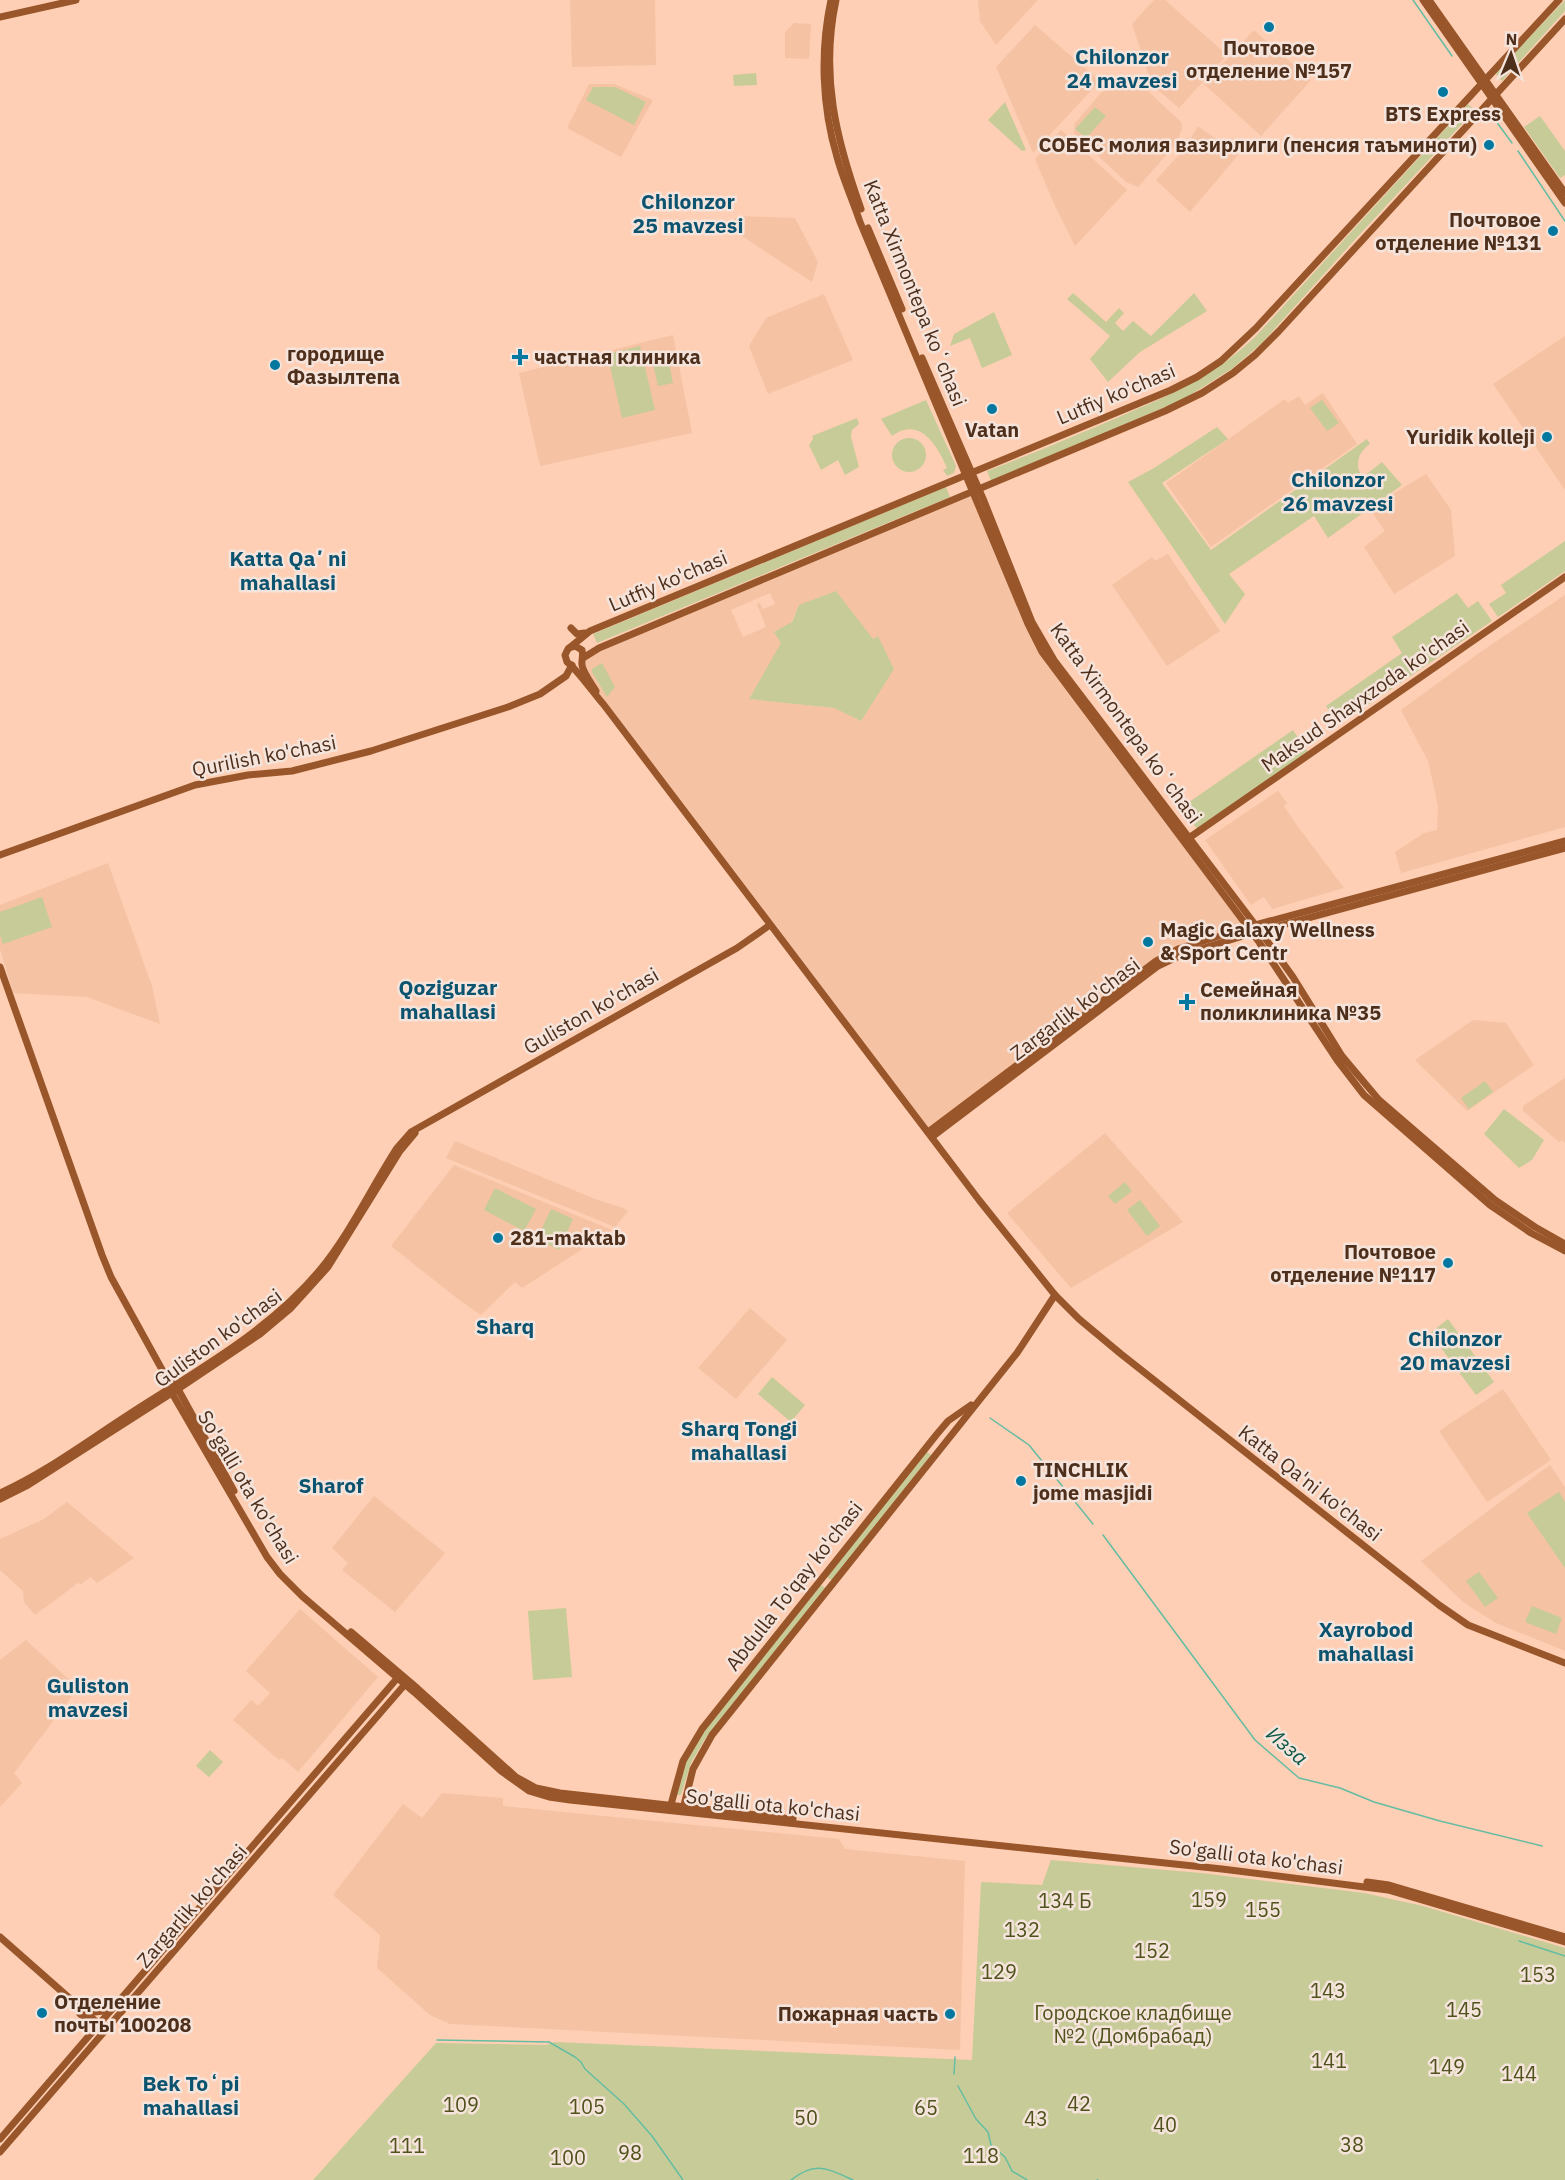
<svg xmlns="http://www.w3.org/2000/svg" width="1565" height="2180" font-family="'IBM Plex Sans',sans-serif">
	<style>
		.built { fill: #f5c2a4; fill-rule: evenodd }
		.green { fill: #c7cb98 }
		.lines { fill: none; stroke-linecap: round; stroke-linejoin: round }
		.stream { stroke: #64bda2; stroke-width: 1.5 }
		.secondary { stroke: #99562a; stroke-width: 7 }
		.poi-dot { fill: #0277a0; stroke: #f4e4db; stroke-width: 2 }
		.labels { text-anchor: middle; stroke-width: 5; stroke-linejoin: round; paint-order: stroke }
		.poi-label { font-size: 20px; font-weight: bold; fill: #4e2f1c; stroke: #f4e4db; text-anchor: start }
		.street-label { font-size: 20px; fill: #4e2f1c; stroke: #f4e4db }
		.park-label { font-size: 20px; fill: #4f521b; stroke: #f4e4db }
		.neighbourhood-label { font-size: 21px; font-weight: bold; fill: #0c5370; stroke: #f4e4db }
		.water-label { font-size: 21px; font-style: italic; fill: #0c5846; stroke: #f4e4db }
	</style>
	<rect width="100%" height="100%" fill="#fecfb4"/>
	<g class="built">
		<polygon points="570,0 655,0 656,65 572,67"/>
		<polygon points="978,0 1038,0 996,45 980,21"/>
		<polygon points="1154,0 1165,0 1227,55 1179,108 1152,85 1132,24"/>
		<polygon points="794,23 811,24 809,59 785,58 785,32"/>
		<polygon points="1035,25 1100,81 1033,153 996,67"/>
		<polygon points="1254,30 1311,80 1261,136 1204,84"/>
		<polygon points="1142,76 1151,94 1181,122 1182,129 1176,144 1138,187 1126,182 1074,133 1075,123 1102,92"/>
		<polygon points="589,84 614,84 653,100 621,157 567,128"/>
		<polygon points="1198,126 1238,155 1190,212 1156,180 1186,147"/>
		<polygon points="1061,130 1127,190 1075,246 1055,206 1035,159"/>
		<polygon points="739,216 795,218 818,262 812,282 725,225"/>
		<polygon points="824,294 853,360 768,394 749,346 766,318"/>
		<polygon points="673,335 692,433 540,466 519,373"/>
		<polygon points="1565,336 1565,490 1493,384"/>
		<polygon points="1323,393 1357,444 1211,547 1166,483 1285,399 1288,403 1299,396 1305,405"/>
		<polygon points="1426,474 1451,510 1455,556 1394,594 1364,547 1385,531 1369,508"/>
		<path d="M 972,491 L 1028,624 L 1248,927 L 1178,949 L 928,1132 L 604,705 L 583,668 L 583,658 ZM 770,593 L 775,604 L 763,609 L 760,603 L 757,604 L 766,627 L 743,637 L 731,610 ZM 799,605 L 873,639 L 878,636 L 861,721 L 834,708 L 749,699 L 782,643 Z"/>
		<polygon points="1168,554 1220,631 1167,666 1112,585 1152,557 1155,561"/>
		<polygon points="1565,595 1565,827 1401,873 1395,852 1424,833 1437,830 1438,806 1428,761 1401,710 1479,653"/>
		<polygon points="1278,791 1287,803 1284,806 1296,824 1344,888 1272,909 1264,897 1251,905 1205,840"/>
		<polygon points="108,863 152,986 160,1024 87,997 13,993 0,949 0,905"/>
		<polygon points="1473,1020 1506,1023 1534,1065 1467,1111 1415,1060"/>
		<polygon points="1565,1078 1565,1143 1562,1140 1559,1142 1523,1111 1523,1106"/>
		<polygon points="1105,1133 1183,1222 1071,1288 1007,1213"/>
		<polygon points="455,1141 595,1199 623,1208 628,1211 615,1227 446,1158"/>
		<polygon points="454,1165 612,1230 522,1288 515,1282 481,1315 458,1299 391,1246"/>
		<polygon points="750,1308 787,1340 736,1399 698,1368"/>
		<polygon points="1503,1389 1551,1460 1487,1502 1439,1431"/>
		<polygon points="1550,1465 1565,1487 1565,1651 1496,1623 1463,1602 1421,1561"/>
		<polygon points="374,1496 445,1553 395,1612 342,1570 348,1563 332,1548"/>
		<polygon points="67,1502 134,1558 97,1583 91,1577 81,1584 78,1583 35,1615 24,1602 23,1591 0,1570 0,1539 44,1519"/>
		<polygon points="300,1609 378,1677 298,1772 282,1758 279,1760 233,1720 251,1700 258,1706 270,1693 246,1671"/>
		<polygon points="26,1640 78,1688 14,1773 22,1783 0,1807 0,1660"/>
		<polygon points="442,1793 503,1798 503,1806 839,1839 845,1849 965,1861 960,2050 450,2024 430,2015 377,1968 380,1935 333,1895 403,1804 422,1818"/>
	</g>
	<g class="green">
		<polygon points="1565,0 1565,11 1502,81 1495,73"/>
		<polygon points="756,73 757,85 734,86 733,75"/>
		<polygon points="593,87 615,87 646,102 634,125 586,100"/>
		<polygon points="1005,102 1026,150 1022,151 988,120"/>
		<path d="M 1468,104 L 1475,110 L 1361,233 L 1279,324 L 1262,343 L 1233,368 L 1184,399 L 991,481 L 987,471 C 1032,454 1075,436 1119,417 C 1174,393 1212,378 1256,336 Z"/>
		<polygon points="1095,107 1106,116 1086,138 1075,129"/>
		<polygon points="1540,116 1565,151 1565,175 1560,178 1524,127"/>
		<polygon points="1073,293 1106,322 1119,308 1124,313 1115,323 1123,331 1133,321 1151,336 1194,293 1207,311 1140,352 1108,382 1090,359 1110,336 1067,299"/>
		<polygon points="994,312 1012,355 982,368 970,338 950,346 954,334"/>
		<polygon points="640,346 655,410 622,418 607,354"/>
		<polygon points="667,353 673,383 658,386 651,356"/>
		<path d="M 926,400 L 956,466 L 954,473 L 947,476 L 943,470 L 947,468 C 937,444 919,416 892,436 L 881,419 Z"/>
		<polygon points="1322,400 1339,423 1327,431 1310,408"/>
		<polygon points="857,418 859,424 852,430 851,437 859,467 845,475 838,460 821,470 809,445 813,439 812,436"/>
		<path d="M 1217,427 L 1228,439 L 1162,483 L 1211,550 L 1367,439 L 1370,444 C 1359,451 1353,466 1363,477 L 1382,462 L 1402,485 L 1328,538 L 1314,516 L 1229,574 L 1245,594 L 1225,624 L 1128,482 L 1154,468 Z"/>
		<circle cx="909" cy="455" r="17"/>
		<polygon points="946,487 950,497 597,643 593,634"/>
		<polygon points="1565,541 1565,571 1498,617 1489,604 1506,593 1501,585"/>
		<polygon points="836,591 873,639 878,636 894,669 861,721 834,708 749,699 781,643 774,632 792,622 799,605"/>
		<polygon points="1457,593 1468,608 1478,601 1492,621 1338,725 1326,706 1402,653 1392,637"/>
		<polygon points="602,663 615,687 607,697 592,672 592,669"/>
		<polygon points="1293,730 1308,752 1197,829 1182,807"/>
		<polygon points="42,897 52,927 3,944 0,935 0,912"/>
		<polygon points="1485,1081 1493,1092 1469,1109 1461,1098"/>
		<polygon points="1504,1109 1544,1140 1532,1160 1519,1168 1484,1134"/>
		<polygon points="1125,1182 1132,1191 1115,1204 1108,1196"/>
		<polygon points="495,1188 536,1209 524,1231 484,1210"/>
		<polygon points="1140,1200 1160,1226 1147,1236 1127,1210"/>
		<polygon points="551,1209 573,1219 559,1250 537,1239"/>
		<polygon points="1448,1319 1494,1382 1476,1395 1430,1333"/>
		<polygon points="772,1377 805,1405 791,1422 758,1394"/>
		<polygon points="926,1451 931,1455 832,1580 829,1579 827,1576"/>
		<polygon points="1559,1492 1565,1502 1565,1568 1527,1513"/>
		<polygon points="1479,1572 1498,1598 1485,1607 1466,1581"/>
		<polygon points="821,1585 826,1588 705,1739 691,1763 681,1795 677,1795 686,1761 703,1732"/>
		<polygon points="1532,1606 1562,1618 1556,1634 1525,1622"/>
		<polygon points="566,1608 572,1677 533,1680 528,1611"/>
		<polygon points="210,1750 223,1762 209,1777 196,1766"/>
		<polygon points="1051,1860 1201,1873 1364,1893 1423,1906 1565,1948 1565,2180 313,2180 436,2043 546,2045 555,2042 972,2060 981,1882 1042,1885"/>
	</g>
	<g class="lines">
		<g class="stream">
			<polyline points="1413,0 1452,56"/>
			<polyline points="1493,117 1512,143"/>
			<polyline points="1518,151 1565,221"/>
			<polyline points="990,1418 1029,1445 1093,1524"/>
			<polyline points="1103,1535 1255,1740 1299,1778 1340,1788 1374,1802 1440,1821 1542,1846"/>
			<polyline points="1519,1941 1565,1956"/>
			<polyline points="437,2040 549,2042 575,2057 581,2062 585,2069 624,2104 652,2136 683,2180"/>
			<polyline points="954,2074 955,2057"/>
			<polyline points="958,2086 976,2119 988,2132 991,2145 1005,2157 1012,2171 1027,2180"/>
			<path d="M 791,2180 C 815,2161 826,2168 853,2180"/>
			<polyline points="1097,2180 1098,2180"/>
		</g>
		<g class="secondary">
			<path d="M 831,0 C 820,51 822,107 837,157 C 843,179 853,201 860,222 L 1028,624 L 1042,652 L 1259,942 L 1337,1060 L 1364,1095 L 1490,1205 L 1531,1233 L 1565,1251"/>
			<path d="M 836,0 C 820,75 836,139 861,209"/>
			<polyline points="1423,0 1565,203"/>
			<polyline points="1429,0 1565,193"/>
			<path d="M 1559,0 L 1256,328 L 1221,361 L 1197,377 L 1171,390 L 590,631 L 568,649 L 565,655 L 567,662 C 576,668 595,695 604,705 L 979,1200 L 1055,1295 L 1079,1319 L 1121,1354 L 1439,1605 L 1468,1625 L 1565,1663"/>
			<polyline points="0,17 76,0"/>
			<polyline points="868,228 902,309"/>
			<polyline points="922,358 984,501 1032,622 1054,660 1260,931 1293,977 1342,1056 1379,1100 1495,1200 1535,1227 1565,1244"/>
			<polyline points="571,628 577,634 585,633"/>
			<path d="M 569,648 L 575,646 L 582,650 C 584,657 581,659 582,665 C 583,673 592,684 596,691"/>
			<polyline points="583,658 599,648 1165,411 1202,393 1233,373 1255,355 1279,331 1565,19"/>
			<polyline points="1186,840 1565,577"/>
			<polyline points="0,855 195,785 248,775 292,771 371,751 508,707 540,694 566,676 572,665"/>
			<polyline points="0,967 102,1255 111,1277 165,1375 169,1388 267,1557 280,1574 302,1596 414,1692 501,1771 529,1791 549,1797 570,1800 1222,1869 1388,1890 1565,1942"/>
			<polyline points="928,1132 1156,961 1178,949 1248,927 1565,841"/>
			<polyline points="932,1137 1158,966 1181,955 1253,933 1565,848"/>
			<polyline points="167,1377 178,1389 234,1491"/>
			<path d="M 0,1493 C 45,1473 86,1442 128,1415 C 194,1372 268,1332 319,1271 C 350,1234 371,1188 397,1148 L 411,1132 L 737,948 L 770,925"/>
			<polyline points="0,1499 28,1485 178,1389 260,1334 291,1308 328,1267 400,1151 415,1133"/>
			<polyline points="351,1632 417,1688 516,1777 536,1788 560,1793 793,1819"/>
			<polyline points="670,1808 683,1761 702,1729 937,1434 948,1421 971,1405"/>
			<polyline points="683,1809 693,1769 712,1735 1017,1353 1055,1295"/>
			<polyline points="1367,1882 1389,1885 1565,1937"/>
			<polyline points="0,1937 101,2026"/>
			<polyline points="87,2013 111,2010"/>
			<polyline points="80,2014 99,2029"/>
			<polyline points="0,2139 400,1675"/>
			<polyline points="0,2152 407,1682"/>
		</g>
	</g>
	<g class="poi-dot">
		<circle cx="1269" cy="27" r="6"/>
		<circle cx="1443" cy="92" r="6"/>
		<circle cx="1489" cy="145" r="6"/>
		<circle cx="1553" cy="231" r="6"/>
		<path d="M517 348h6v6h6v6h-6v6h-6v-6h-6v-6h6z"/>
		<circle cx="275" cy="365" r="6"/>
		<circle cx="992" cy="409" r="6"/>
		<circle cx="1547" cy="437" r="6"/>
		<circle cx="1148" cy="942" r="6"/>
		<path d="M1184 993h6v6h6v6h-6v6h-6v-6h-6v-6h6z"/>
		<circle cx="498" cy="1238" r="6"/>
		<circle cx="1448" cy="1263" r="6"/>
		<circle cx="1021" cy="1481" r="6"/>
		<circle cx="42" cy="2013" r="6"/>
		<circle cx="950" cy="2014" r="6"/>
	</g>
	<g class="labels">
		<g class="poi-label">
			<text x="1269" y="55" text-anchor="middle">Почтовое<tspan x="1269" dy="23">отделение №157</tspan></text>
			<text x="1443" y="121" text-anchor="middle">BTS Express</text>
			<text x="1477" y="152" text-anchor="end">СОБЕС молия вазирлиги (пенсия таъминоти)</text>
			<text x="1541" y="227" text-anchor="end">Почтовое<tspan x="1541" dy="23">отделение №131</tspan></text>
			<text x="287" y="361">городище<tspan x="287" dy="23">Фазылтепа</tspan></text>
			<text x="534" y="364">частная клиника</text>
			<text x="992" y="437" text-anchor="middle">Vatan</text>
			<text x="1535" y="444" text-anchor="end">Yuridik kolleji</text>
			<text x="1160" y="937">Magic Galaxy Wellness<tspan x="1160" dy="23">&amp; Sport Centr</tspan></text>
			<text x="1200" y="997">Семейная<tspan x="1200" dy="23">поликлиника №35</tspan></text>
			<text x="510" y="1245">281-maktab</text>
			<text x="1436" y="1259" text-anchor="end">Почтовое<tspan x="1436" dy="23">отделение №117</tspan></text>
			<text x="1033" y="1477">TINCHLIK<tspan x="1033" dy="23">jome masjidi</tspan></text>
			<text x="54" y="2009">Отделение<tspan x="54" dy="23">почты 100208</tspan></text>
			<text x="938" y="2021" text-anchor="end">Пожарная часть</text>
		</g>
		<g class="street-label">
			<text transform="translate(915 293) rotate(68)" y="7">Katta Xirmontepa koʻchasi</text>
			<text transform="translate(1116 394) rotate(-23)" y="7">Lutfiy ko'chasi</text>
			<text transform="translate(668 581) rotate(-23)" y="7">Lutfiy ko'chasi</text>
			<text transform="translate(1365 696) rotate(-35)" y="7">Maksud Shayxzoda ko'chasi</text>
			<text transform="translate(1126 723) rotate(54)" y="7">Katta Xirmontepa koʻchasi</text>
			<text transform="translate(264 756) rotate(-11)" y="7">Qurilish ko'chasi</text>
			<text transform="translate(1075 1009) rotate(-37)" y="7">Zargarlik ko'chasi</text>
			<text transform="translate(591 1011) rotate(-30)" y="7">Guliston ko'chasi</text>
			<text transform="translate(218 1338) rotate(-36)" y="7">Guliston ko'chasi</text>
			<text transform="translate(1310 1483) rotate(38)" y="7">Katta Qa'ni ko'chasi</text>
			<text transform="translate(248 1487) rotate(59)" y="7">So'galli ota ko'chasi</text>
			<text transform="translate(794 1586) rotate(-52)" y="7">Abdulla To'qay ko'chasi</text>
			<text transform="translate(773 1805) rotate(6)" y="7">So'galli ota ko'chasi</text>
			<text transform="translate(1256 1857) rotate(7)" y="7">So'galli ota ko'chasi</text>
			<text transform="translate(192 1906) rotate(-49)" y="7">Zargarlik ko'chasi</text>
		</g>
		<g class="park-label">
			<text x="1209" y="1907">159</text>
			<text x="1065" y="1908">134 Б</text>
			<text x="1263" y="1917">155</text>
			<text x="1022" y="1937">132</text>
			<text x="1152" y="1958">152</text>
			<text x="999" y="1979">129</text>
			<text x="1538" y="1982">153</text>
			<text x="1328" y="1998">143</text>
			<text x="1464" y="2017">145</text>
			<text x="1133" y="2020">Городское кладбище<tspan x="1133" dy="23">№2 (Домбрабад)</tspan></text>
			<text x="1329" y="2068">141</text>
			<text x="1447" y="2074">149</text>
			<text x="1519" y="2081">144</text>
			<text x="1079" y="2111">42</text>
			<text x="461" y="2112">109</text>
			<text x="587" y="2114">105</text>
			<text x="926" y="2115">65</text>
			<text x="806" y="2125">50</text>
			<text x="1036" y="2126">43</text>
			<text x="1165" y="2132">40</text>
			<text x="1352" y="2152">38</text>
			<text x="407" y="2153">111</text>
			<text x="630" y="2160">98</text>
			<text x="981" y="2163">118</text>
			<text x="568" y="2165">100</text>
		</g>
		<g class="neighbourhood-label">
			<text x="1122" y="64">Chilonzor<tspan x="1122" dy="24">24 mavzesi</tspan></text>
			<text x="688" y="209">Chilonzor<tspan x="688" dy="24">25 mavzesi</tspan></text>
			<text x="1338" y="487">Chilonzor<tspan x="1338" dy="24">26 mavzesi</tspan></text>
			<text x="288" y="566">Katta Qaʼni<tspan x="288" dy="24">mahallasi</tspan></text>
			<text x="448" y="995">Qoziguzar<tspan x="448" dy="24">mahallasi</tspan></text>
			<text x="505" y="1334">Sharq</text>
			<text x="1455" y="1346">Chilonzor<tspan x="1455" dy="24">20 mavzesi</tspan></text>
			<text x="739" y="1436">Sharq Tongi<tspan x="739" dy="24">mahallasi</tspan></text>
			<text x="331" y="1493">Sharof</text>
			<text x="1366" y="1637">Xayrobod<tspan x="1366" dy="24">mahallasi</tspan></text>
			<text x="88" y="1693">Guliston<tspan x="88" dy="24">mavzesi</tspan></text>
			<text x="191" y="2091">Bek Toʻpi<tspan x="191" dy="24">mahallasi</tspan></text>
		</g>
		<g class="water-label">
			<text transform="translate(1287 1746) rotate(41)" y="7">Изза</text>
		</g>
	</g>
	<g transform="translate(1511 54) rotate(2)" stroke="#f4e4db" stroke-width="4.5" paint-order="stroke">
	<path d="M0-4.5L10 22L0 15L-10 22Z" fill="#4e2f1c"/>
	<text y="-9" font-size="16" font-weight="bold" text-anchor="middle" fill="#4e2f1c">N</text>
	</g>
</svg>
